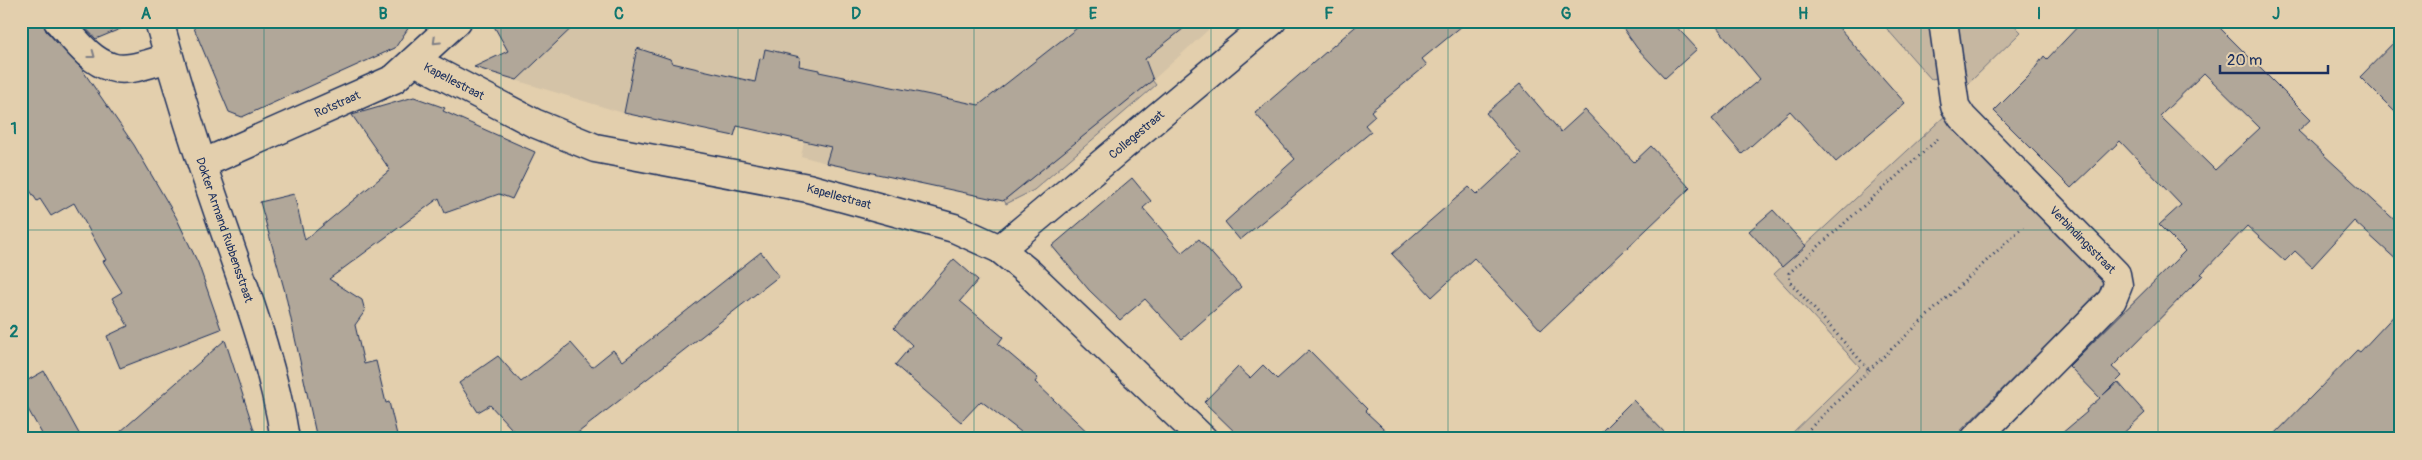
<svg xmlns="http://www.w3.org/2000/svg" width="2422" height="460" font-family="Pangolin,sans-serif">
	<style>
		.built { fill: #d4c3a7 }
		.green { fill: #c6b7a1; stroke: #707380 }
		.building { fill: #b1a799; stroke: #1b2f5e; fill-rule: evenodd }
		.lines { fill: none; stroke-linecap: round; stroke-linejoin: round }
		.street-casing { stroke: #1b2f5e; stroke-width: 31 }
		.path { stroke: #1b2f5e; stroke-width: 3; stroke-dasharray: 1 4; stroke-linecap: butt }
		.street { stroke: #e3cfad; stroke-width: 28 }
		.oneway { stroke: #7f7f86 }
		.grid { fill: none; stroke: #0f766e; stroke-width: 1; stroke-opacity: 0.55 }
		.labels { text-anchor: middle; stroke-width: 5; stroke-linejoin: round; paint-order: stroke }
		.street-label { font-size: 12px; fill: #1b2f5e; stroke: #e3cfad }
		.neatline { fill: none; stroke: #0f766e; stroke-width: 2 }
		.grid-label { font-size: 16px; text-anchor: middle; font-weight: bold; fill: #0f766e }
	</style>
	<rect width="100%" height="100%" fill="#e3cfad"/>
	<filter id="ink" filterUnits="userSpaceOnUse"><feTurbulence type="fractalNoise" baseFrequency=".02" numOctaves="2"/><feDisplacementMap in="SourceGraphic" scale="10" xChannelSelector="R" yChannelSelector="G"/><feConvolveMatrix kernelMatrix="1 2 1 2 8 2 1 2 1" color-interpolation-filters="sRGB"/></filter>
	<g filter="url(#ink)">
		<polygon class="built" points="492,21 1218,21 1153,80 1003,201 826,163 801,156 804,141 737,126 734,136 623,113 476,68 474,67 505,53 504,40"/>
		<g class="green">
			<path d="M 1880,21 C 1900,21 1917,20 1934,32 L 1938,73 L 1937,78 L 1931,79 Z"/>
			<polygon points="1987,21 2010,21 2021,32 1967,85 1961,80 1956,30 1958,27"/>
			<polygon points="1152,80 1156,85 1034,190 1006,204 1004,200"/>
			<polygon points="1947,114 2106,269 2103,289 1952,439 1786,439 1860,367 1774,274"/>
		</g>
		<g class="building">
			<polygon points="21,21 43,21 46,31 81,68 134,145 176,217 198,263 221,329 120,368 107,336 128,326 112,298 122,292 103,261 106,260 74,203 51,216 40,199 37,201 21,177"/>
			<polygon points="79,21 137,21 137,22 96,39"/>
			<polygon points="191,21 413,21 395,48 242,117 229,112"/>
			<polygon points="491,21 579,21 517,80 474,67 508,51"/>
			<polygon points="1086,21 1193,21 1145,59 1153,80 1003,201 826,163 831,147 737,126 734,136 624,113 637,48 670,59 672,63 755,82 760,58 763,59 765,49 800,57 799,66 819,70 819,72 979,105"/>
			<polygon points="1362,21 1468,21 1422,59 1427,65 1371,111 1375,116 1365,125 1371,132 1240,240 1225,222 1295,159 1255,113"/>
			<polygon points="1618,21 1671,21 1697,49 1665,78 1637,48"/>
			<polygon points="1712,21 1833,21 1905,103 1836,162 1790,111 1742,154 1712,119 1760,79"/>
			<path d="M 2083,21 L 2213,21 L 2311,119 L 2298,131 L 2401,226 L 2401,264 L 2354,221 L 2312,267 L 2295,251 L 2285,261 L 2247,226 L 2201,274 L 2203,275 L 2112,367 L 2122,376 L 2103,395 L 2118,382 L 2145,413 L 2117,439 L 2055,439 L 2087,412 L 2086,410 L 2100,398 L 2069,366 L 2185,251 L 2159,225 L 2181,205 L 2120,141 L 2071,188 L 1994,111 L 2029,76 L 2044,56 L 2047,59 ZM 2204,73 L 2260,128 L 2215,170 L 2160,116 Z"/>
			<polygon points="2401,35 2401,118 2360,77"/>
			<polygon points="1520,84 1561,132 1585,110 1634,162 1651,146 1690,188 1541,330 1474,258 1432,297 1392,254 1469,187 1477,195 1521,154 1486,113"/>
			<polygon points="414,97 445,108 443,111 535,152 512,199 499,194 445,213 439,198 329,279 362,300 365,311 355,325 364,364 376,361 386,403 389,402 398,439 317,439 285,292 260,202 294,194 305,240 390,170 352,115"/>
			<polygon points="1132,178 1151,201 1143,208 1182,253 1199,239 1241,287 1182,339 1145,299 1120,320 1089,290 1052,246"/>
			<polygon points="1773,210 1806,246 1782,267 1749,231"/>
			<polygon points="761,252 779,276 570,439 521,439 490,405 478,412 459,383 498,356 521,382 571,343 592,367 613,350 623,361"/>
			<polygon points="954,259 978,280 960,301 1003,337 998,344 1038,378 1035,382 1095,439 1030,439 981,401 961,422 895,365 912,345 894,328"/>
			<polygon points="2401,308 2401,439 2270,439 2357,350 2360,352"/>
			<polygon points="225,340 257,439 112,439"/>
			<polygon points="1309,350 1367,409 1365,411 1395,439 1242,439 1204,402 1238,367 1250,378 1263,365 1277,379"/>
			<polygon points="44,371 61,401 82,439 45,439 21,397 21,384"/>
			<polygon points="1633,400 1671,439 1594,439"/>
		</g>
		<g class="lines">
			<g class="street-casing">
				<g id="street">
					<path d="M 58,21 C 73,37 89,61 111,67 C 128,73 152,62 169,58"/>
					<path id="s1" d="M 159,21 C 177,87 197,152 220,217 C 245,290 273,362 285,439"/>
					<path id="s2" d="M 1943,21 L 1955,106 L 1962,117 L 2116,274 L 2118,285 L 2112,300 L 1975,439"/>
					<path id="s3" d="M 415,61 L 534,123 L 595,148 L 808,188 L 954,228 L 1000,249 L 1029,273 L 1203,439"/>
					<path id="s4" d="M 202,164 L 394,79 L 457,21"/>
					<path id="s5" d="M 1000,249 L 1272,21"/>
				</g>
			</g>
			<g class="path">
				<polyline points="1869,370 2023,227"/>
				<polyline points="1799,439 1869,370 1790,282 1789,273 1938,139"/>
			</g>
			<use href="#street" class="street"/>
		</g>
		<defs><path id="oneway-chevron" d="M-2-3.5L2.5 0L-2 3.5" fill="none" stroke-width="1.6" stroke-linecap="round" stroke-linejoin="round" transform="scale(1.25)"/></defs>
		<g class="oneway">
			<use href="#oneway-chevron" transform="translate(436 41) rotate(136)"/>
			<use href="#oneway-chevron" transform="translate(92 55) rotate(37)"/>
		</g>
	</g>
	<path class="grid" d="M 264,21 L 264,439M 501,21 L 501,439M 738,21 L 738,439M 974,21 L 974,439M 1211,21 L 1211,439M 1448,21 L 1448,439M 1684,21 L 1684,439M 1921,21 L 1921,439M 2158,21 L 2158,439M 21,230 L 2401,230"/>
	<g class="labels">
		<g class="street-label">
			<text dy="4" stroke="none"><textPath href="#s3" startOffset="44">Kapellestraat</textPath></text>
			<text dy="4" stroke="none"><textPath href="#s4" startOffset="148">Rotstraat</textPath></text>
			<text dy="4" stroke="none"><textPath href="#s5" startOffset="178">Collegestraat</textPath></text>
			<text dy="4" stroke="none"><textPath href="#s3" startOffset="449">Kapellestraat</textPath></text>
			<text dy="4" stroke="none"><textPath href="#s1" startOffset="219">Dokter Armand Rubbensstraat</textPath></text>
			<text dy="4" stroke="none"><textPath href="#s2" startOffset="271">Verbindingsstraat</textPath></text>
		</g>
	</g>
	<rect width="2422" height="460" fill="none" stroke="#e3cfad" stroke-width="55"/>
	<path d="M2220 65v8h108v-8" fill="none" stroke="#1b2f5e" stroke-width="2.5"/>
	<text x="2227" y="65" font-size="15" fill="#1b2f5e" stroke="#e3cfad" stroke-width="4" paint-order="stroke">20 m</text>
	<rect x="28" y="28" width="2366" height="404" class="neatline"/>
	<g class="grid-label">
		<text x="146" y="19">A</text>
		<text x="383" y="19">B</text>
		<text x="619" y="19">C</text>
		<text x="856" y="19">D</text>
		<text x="1093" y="19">E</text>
		<text x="1329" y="19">F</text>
		<text x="1566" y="19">G</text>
		<text x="1803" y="19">H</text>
		<text x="2039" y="19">I</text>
		<text x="2276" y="19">J</text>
		<text x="14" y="134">1</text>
		<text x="14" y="337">2</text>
	</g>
</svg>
